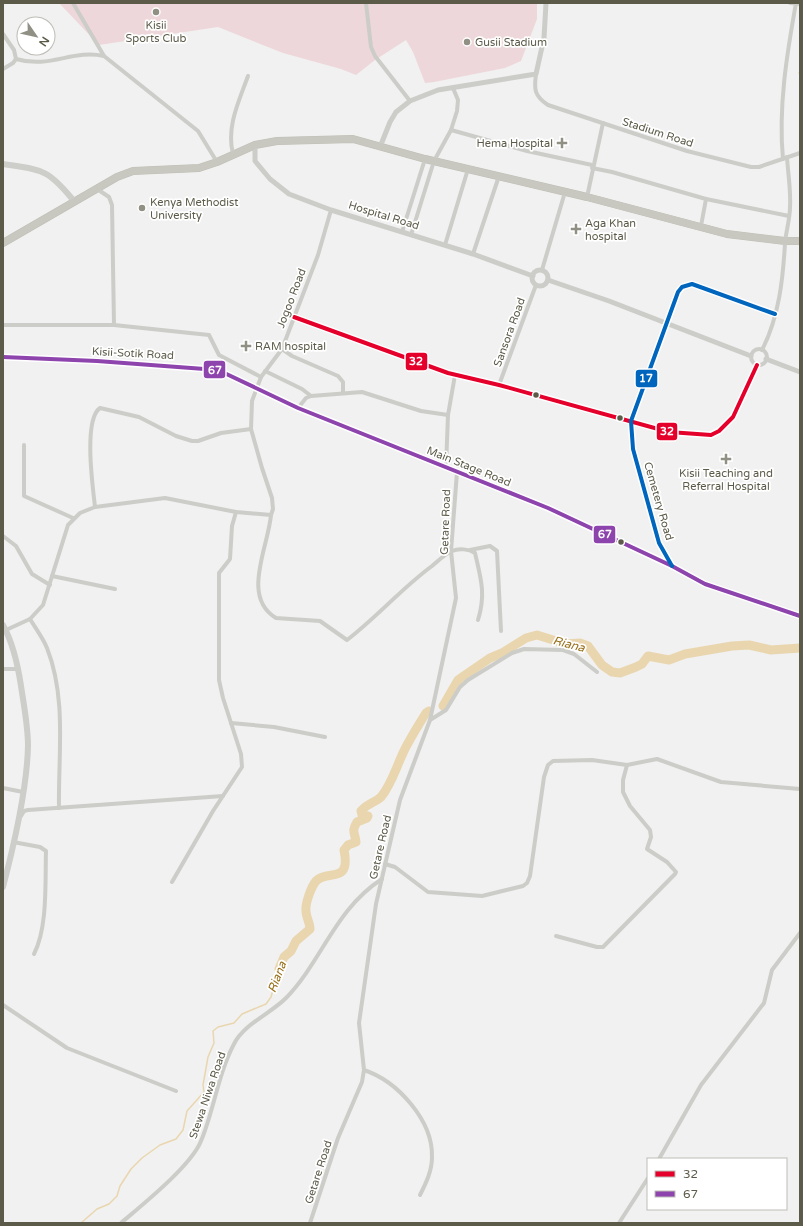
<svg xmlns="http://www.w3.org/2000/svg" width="803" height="1226" font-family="'Varela Round',sans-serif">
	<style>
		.green { fill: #eed7da }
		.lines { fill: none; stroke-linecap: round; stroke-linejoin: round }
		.stream { stroke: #e9d6af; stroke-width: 1.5 }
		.river { stroke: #e9d6af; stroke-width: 9 }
		.trunk-casing { stroke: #c0c0b6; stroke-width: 8 }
		.minor { stroke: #ccccc8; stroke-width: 4 }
		.tertiary { stroke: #ccccc8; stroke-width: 5 }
		.secondary { stroke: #cdcdc9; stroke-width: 6 }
		.trunk { stroke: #c8c7c0; stroke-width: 7 }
		.bus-1-casing { stroke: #fff; stroke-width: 7 }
		.bus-2-casing { stroke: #fff; stroke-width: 7 }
		.bus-3-casing { stroke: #fff; stroke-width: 7 }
		.bus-1 { stroke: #e4002b; stroke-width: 4 }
		.bus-2 { stroke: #8e44ad; stroke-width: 4 }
		.bus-3 { stroke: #0065bd; stroke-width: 4 }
		.poi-dot { fill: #909084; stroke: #fff; stroke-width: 1.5 }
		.bus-dot { fill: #5c5b49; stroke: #fff; stroke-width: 1.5 }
		.labels { text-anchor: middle; stroke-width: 3.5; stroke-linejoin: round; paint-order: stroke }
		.poi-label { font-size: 11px; fill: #5c5b49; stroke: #fff; text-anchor: start }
		.street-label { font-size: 11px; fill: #5c5b49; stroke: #fff }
		.water-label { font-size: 12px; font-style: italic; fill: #996f18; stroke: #fff }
		.line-badge { stroke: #fff; stroke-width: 1.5 }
		.badge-label { font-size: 11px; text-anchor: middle; font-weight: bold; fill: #fff }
	</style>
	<rect width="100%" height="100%" fill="#f1f1f1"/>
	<polygon class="green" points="59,3 537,3 537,19 521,61 505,68 434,82 425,83 413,52 406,40 375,60 356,75 341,69 283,53 218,27 99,45"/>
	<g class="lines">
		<g class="stream">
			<polyline points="799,73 800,73"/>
			<polyline points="81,1223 97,1209 109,1204 117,1196 120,1186 131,1169 142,1158 160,1145 176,1139 183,1130 187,1111 204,1092 203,1085 208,1057 214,1043 213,1031 218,1027 234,1023 242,1014 266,1004 271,997 279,969"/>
		</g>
		<g class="river">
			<polyline points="443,706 458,680 490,658 502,653 526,638 537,635 566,644 580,643 588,646 602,665 612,672 620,673 636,667 642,664 648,656 669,660 685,654 732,646 749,645 771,650 800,648"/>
			<path d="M 279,969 L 284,957 L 291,951 L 296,941 L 310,929 C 310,923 306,917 306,911 C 305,904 311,887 316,881 C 328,869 351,885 344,850 L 348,845 L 356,842 C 355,832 351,832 357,822 L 367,818 L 368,816 L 362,815 L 361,811 C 369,802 375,803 381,797 C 391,785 396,768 403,753 C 409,740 418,726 426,713 L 429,711"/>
		</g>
		<g class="trunk-casing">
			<polyline id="trunk" points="3,243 117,177 133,171 199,168 217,162 255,145 277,141 353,139 425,159 587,197 727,234 785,241 800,241"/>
		</g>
		<g class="minor">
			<polyline points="73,3 104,56"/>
			<polyline points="366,3 371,47 375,56 410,101"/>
			<polyline points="790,3 800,4"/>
			<polyline points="3,34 14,50 16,59"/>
			<path d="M 16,59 C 50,69 73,49 104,56 L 198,131 L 217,162"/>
			<polyline points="3,69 13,63 16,59"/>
			<path d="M 536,74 C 534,89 534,96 548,105 L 687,151 L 751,167 L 759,167 L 800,153"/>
			<polyline points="451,130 527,151 592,165"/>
			<path d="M 233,154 C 226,127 239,101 248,76"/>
			<path d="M 783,159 C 778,108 787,53 796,3"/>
			<polyline points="592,168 612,172 706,199 701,226"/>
			<polyline points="97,189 109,197 112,205 114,325"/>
			<polyline points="587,197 603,123"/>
			<polyline points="706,199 789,216"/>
			<polyline points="402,232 425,159"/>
			<polyline points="411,235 434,161 451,130 457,111 458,100 453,88"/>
			<polyline points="445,245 468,169"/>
			<polyline points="473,254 499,176"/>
			<polyline points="542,270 565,192"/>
			<polyline points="294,317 448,373 499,385 669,432 711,435 719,431 733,417 757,365"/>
			<polyline points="3,325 114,325 209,335 219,355 261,377"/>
			<polyline points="282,349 292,356 338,376 343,382 343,393"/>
			<circle cx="759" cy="357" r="8"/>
			<path d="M 762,350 C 779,317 783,279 785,243 C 786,231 790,219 790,207 C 791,190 788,174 787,157"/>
			<polyline points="265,371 302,389 311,396"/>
			<polyline points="499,385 536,285"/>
			<polyline points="298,408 306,398 311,396 362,392 421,411 448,415"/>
			<polyline points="24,445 24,496 73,518"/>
			<polyline points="446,467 448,415 455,375"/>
			<path d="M 95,507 C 93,488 83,420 100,408 L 139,417 L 176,436 L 192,441 L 198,441 L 221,433 L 251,429"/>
			<path d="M 271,515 C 268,548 241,597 276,618 L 320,621 L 347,640 C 377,617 402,588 432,566 C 438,561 445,554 452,551 C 459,548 469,549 475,553 C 481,579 486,594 478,620"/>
			<polyline points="3,536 16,546 32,574 50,585"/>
			<polyline points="470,550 490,546 497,551 501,631"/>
			<polyline points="672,566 659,543 633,449 631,421 678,292 682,287 692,284 775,314"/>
			<polyline points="52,576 115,589"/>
			<path d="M 30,619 C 36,629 43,638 47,648 C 67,699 58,755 59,808"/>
			<polyline points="6,630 30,619 43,605 68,525 80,513 95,507 165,498 236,512 271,515 273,509 272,498 262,468 251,429 252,401 261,377 282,349 318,255 331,210"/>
			<polyline points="3,669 18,669"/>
			<polyline points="430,720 446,710 460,687 468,680 512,653 524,649 563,650 574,654 597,672"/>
			<polyline points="231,723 274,727 325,737"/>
			<polyline points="3,788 23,792"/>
			<polyline points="21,816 24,811 28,810 223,796"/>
			<path d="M 13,842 L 40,847 L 46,851 C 45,881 48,927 34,954"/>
			<polyline points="385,864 395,867 428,892 482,896 523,886 527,883 530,876 544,777 548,765 553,761 592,760 627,765 657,759 721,782 800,789"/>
			<polyline points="172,882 213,811 242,767 241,754 223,698 219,680 219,573 230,559 232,526 236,512"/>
			<polyline points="556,936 597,947 603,947 675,874 676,872 667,862 647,849 651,837 650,830 630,806 623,792 623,780 627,765"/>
			<polyline points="3,1005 67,1048 176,1091"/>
			<path d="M 364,1070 C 397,1081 433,1120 432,1157 C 432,1171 426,1183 420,1195"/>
			<polyline points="659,1159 701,1085 764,1003 772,970 800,933"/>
			<path d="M 121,1223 C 142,1205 191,1166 201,1141 C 214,1110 218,1074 234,1044 C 244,1024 270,1014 286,998 C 322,961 335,909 382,879"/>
			<polyline points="310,1223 338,1138 362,1082 364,1070 359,1023 376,904 400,800 430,720 456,598 451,551 457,472"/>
			<polyline points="619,1223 648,1178"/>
		</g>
		<g class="tertiary">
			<polyline points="255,145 255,161 270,179 289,194 331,210 473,254 533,276"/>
			<polyline points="380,147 390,122 396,112 410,101 438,90 536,74 544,38 546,3"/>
			<circle cx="540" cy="278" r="8"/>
			<polyline points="548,280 609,301 751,356"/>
			<polyline points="3,357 97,361 218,370 298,408 548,508 672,566 705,584 800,616"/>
			<polyline points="766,359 800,372"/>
		</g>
		<g class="secondary">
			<path d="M 3,164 C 43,170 48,169 74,201"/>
			<path d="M 3,625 C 13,643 18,666 21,686 C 24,706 28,726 28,746 C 27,789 14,845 3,887"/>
		</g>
		<use href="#trunk" class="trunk"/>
		<g class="bus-1-casing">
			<polyline id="bus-1" points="294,317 448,373 499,385 669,432 711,435 719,431 733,417 757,365"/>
		</g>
		<g class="bus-2-casing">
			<polyline id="bus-2" points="3,357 97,361 218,370 298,408 548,508 672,566 705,584 800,616"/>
		</g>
		<g class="bus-3-casing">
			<polyline id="bus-3" points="672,566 659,543 633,449 631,421 678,292 682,287 692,284 775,314"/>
		</g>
		<use href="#bus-1" class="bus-1"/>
		<use href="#bus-2" class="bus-2"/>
		<use href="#bus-3" class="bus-3"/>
	</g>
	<g class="poi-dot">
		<circle cx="156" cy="12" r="4"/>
		<circle cx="467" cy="42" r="4"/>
		<path d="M560 137h4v4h4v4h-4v4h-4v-4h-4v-4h4z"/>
		<circle cx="142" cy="208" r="4"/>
		<path d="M574 223h4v4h4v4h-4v4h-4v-4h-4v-4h4z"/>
		<path d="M244 340h4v4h4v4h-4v4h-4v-4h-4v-4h4z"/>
		<path d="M724 453h4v4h4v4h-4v4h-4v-4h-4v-4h4z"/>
	</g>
	<g class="bus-dot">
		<circle cx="536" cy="395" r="3.5"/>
		<circle cx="620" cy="418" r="3.5"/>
		<circle cx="621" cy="542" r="3.5"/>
	</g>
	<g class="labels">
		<g class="poi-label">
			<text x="156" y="29" text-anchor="middle">Kisii<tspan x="156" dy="13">Sports Club</tspan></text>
			<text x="475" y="46">Gusii Stadium</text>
			<text x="553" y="147" text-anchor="end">Hema Hospital</text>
			<text x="150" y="206">Kenya Methodist<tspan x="150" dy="13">University</tspan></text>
			<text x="585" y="227">Aga Khan<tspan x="585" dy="13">hospital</tspan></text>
			<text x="255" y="350">RAM hospital</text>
			<text x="726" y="477" text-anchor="middle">Kisii Teaching and<tspan x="726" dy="13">Referral Hospital</tspan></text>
		</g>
		<g class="street-label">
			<text transform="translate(658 132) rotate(18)" y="4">Stadium Road</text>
			<text transform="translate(384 215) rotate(17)" y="4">Hospital Road</text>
			<text transform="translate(291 298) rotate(-69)" y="4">Jogoo Road</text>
			<text transform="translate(509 332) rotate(-70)" y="4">Sansora Road</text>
			<text transform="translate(133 353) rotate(3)" y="4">Kisii-Sotik Road</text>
			<text transform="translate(469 466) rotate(22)" y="4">Main Stage Road</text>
			<text transform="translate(659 501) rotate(74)" y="4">Cemetery Road</text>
			<text transform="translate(445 522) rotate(-88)" y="4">Getare Road</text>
			<text transform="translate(380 847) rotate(-77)" y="4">Getare Road</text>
			<text transform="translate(207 1095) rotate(-71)" y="4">Stewa Niwa Road</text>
			<text transform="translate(318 1172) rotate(-72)" y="4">Getare Road</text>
		</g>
		<g class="water-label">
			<text transform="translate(569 644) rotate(15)" y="4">Riana</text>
			<text transform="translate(277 977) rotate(-69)" y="4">Riana</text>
		</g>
	</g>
	<g class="line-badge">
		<rect x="405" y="352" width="23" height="19" rx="4" fill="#e4002b"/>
		<rect x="203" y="360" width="23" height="19" rx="4" fill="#8e44ad"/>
		<rect x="635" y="369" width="23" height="19" rx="4" fill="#0065bd"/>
		<rect x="656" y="422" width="22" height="19" rx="4" fill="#e4002b"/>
		<rect x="593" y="525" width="23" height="19" rx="4" fill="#8e44ad"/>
	</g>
	<g class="badge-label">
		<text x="416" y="365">32</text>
		<text x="215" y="374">67</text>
		<text x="646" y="382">17</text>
		<text x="667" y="435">32</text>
		<text x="605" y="538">67</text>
	</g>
	<rect width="803" height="1226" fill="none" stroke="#5c5b49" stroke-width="8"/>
	<rect x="647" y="1158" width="140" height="52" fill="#ffffff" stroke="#bebdb6"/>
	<rect x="655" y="1171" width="20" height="6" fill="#e4002b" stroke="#bebdb6"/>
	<text x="683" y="1178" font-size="12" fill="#5c5b49">32</text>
	<rect x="655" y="1191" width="20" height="6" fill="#8e44ad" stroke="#bebdb6"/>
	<text x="683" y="1198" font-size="12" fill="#5c5b49">67</text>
	<g transform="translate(36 36) rotate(124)"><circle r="19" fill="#ffffff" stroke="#bebdb6"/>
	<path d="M0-3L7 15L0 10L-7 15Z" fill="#909084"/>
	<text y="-6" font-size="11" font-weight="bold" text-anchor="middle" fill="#5c5b49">N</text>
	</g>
</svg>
